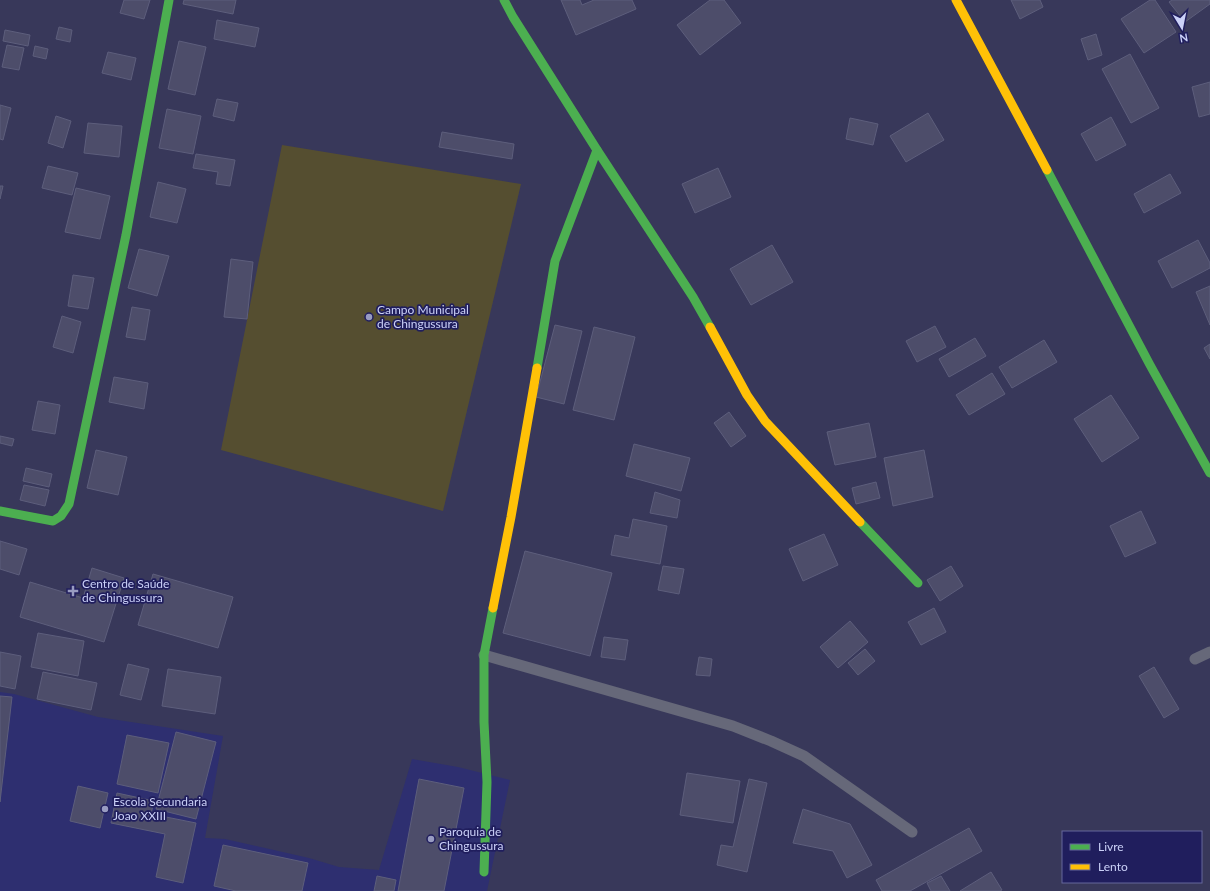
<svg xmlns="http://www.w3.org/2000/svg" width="1210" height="891" font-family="Lato,sans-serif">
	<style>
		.built { fill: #2e2f70 }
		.green { fill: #554e30 }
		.building { fill: #4d4d6a; stroke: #5d5e7c }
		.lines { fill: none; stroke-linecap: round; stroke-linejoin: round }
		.lane { stroke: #666879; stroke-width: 11 }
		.fast { stroke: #4caf50; stroke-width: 9 }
		.slow { stroke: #ffc107; stroke-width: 9 }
		.poi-dot { fill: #989bc1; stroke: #201e5d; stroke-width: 1.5 }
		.labels { text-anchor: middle; stroke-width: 3.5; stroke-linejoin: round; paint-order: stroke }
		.poi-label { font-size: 12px; fill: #cbd1f8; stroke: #201e5d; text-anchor: start }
	</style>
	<rect width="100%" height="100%" fill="#38385a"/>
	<polygon class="built" points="0,692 14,694 98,717 223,736 205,838 225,839 309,858 339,867 379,870 412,759 458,767 510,780 487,891 0,891"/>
	<polygon class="green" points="282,145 521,184 443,511 221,450"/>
	<g class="building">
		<polygon points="124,0 150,0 144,19 120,13"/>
		<polygon points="184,0 236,0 233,14 183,4"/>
		<polygon points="561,0 580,0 582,5 594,0 632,0 636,9 576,35"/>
		<polygon points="710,0 724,0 741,23 700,55 677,25"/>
		<polygon points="1011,0 1040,0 1043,7 1020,19"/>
		<polygon points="1150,0 1155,0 1176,32 1144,53 1121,19"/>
		<polygon points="1172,0 1210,0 1210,4 1185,22 1169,2"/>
		<polygon points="217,20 259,28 255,47 214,39"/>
		<polygon points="59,27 72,30 70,42 56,39"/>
		<polygon points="5,30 30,35 28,46 3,41"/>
		<polygon points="1096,34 1102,55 1088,60 1081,39"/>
		<polygon points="179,41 206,47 195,95 168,89"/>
		<polygon points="7,45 24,48 19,70 2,67"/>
		<polygon points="35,46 48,49 46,59 33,56"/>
		<polygon points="108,52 136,58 131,80 102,73"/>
		<polygon points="1130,54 1159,108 1131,123 1102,69"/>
		<polygon points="1210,82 1210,114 1199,117 1192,87"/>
		<polygon points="217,99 238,103 234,121 213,116"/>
		<polygon points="0,105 11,108 3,140 0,139"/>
		<polygon points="167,109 201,116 193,154 159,148"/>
		<polygon points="928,113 944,140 906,162 890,136"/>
		<polygon points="56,116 71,121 63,148 48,143"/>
		<polygon points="1111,117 1126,145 1096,161 1081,134"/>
		<polygon points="850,118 878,124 873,145 846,139"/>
		<polygon points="88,123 122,126 119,157 84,153"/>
		<polygon points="442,132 514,144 512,159 439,147"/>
		<polygon points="196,154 235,160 230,186 216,184 218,172 193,168"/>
		<polygon points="48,166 78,173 72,195 42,188"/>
		<polygon points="718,168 731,197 695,213 682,184"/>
		<polygon points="1170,174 1181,193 1144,213 1134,194"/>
		<polygon points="158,182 186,189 177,223 150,217"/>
		<polygon points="0,186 3,186 0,199"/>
		<polygon points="76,188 110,196 100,239 65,232"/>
		<polygon points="1198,240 1210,263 1210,268 1172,288 1158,261"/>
		<polygon points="772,245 793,282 751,305 730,269"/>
		<polygon points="139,249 169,256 157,296 128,288"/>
		<polygon points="231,259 253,262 247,319 224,317"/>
		<polygon points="73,275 94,278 88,309 68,306"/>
		<polygon points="1210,286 1210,325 1196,292"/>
		<polygon points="132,307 150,310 145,340 126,337"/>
		<polygon points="62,316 81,322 73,353 53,347"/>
		<polygon points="555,325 582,331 564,404 536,397"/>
		<polygon points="935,326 946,347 917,362 906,341"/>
		<polygon points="594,327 635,337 614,420 573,410"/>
		<polygon points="975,338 986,356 949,377 939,359"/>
		<polygon points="1044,340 1057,362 1012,388 999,367"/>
		<polygon points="1210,344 1210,359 1204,348"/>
		<polygon points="992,373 1005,394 969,415 956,395"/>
		<polygon points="114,377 148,383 144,409 109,402"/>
		<polygon points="1111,395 1139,438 1102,462 1074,419"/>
		<polygon points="38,401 60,405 55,434 32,430"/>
		<polygon points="729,412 746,436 731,447 714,423"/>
		<polygon points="869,423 876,457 835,465 827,432"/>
		<polygon points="0,436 14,439 12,446 0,443"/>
		<polygon points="634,444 690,458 681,491 626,476"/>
		<polygon points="96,450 127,457 118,495 87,488"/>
		<polygon points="924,450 933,497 893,506 884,458"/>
		<polygon points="26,468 52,474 49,487 23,481"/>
		<polygon points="876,482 880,498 856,504 852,488"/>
		<polygon points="24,485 49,490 45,506 20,500"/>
		<polygon points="655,492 680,500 677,518 650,513"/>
		<polygon points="1141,511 1156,543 1125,557 1110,526"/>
		<polygon points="633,519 667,526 660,564 611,555 615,535 629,538"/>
		<polygon points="824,534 838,565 803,581 789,549"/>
		<polygon points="0,541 27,549 19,575 0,569"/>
		<polygon points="525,551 612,573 590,656 503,633"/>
		<polygon points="663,566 684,569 679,594 658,590"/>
		<polygon points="951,566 963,586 940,601 927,580"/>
		<polygon points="92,568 124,578 104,642 20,617 30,582 83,598"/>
		<polygon points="153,574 233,597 218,648 138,625"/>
		<polygon points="934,608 946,632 921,645 908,622"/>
		<polygon points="850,621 868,642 838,668 820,647"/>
		<polygon points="38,633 84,641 78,676 31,667"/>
		<polygon points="604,637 628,640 625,660 601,657"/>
		<polygon points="865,649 875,661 858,675 848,663"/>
		<polygon points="0,652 21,656 15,689 0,686"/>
		<polygon points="699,657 712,659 710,676 696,675"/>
		<polygon points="128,664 149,669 141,700 120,695"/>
		<polygon points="1154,667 1179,709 1164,718 1139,676"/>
		<polygon points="168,669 221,677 215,714 162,706"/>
		<polygon points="43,672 97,683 91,710 37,699"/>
		<polygon points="0,696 12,697 0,802"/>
		<polygon points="176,732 216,742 196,819 156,809"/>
		<polygon points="127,735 169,743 158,793 117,784"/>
		<polygon points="687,773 740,781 733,823 680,815"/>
		<polygon points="419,779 464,788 444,891 398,891"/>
		<polygon points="749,779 767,783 747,872 717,865 721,845 733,847"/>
		<polygon points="78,786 108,793 100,828 70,821"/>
		<polygon points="117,793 154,801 151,814 196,823 183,883 156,877 165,834 111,823"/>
		<polygon points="803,809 850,824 872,865 847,878 833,851 793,843"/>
		<polygon points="969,828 982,851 910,891 882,891 876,880"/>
		<polygon points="223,845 308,863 302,891 236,891 214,886"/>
		<polygon points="991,872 1002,890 1000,891 960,891"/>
		<polygon points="377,876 396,880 394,891 374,891"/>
		<polygon points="941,876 950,891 931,891 927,883"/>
	</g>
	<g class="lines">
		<g class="lane">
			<polyline points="484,655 733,726 771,741 804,756 912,832"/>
			<polyline points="1195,659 1210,652"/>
		</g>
		<g class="fast">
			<polyline points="504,0 513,17 597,150 693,297 710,327"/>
			<polyline points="1047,170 1150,365 1210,473"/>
			<polyline points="537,368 555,261 597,150"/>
			<polyline points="0,511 53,521 61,516 69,504 126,235 169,0"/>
			<polyline points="860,522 918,583"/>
			<polyline points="484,872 487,782 484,722 484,655 493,608"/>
		</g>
		<g class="slow">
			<polyline points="956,0 1047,170"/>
			<polyline points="710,327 747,395 765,421 860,522"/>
			<polyline points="493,608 511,517 537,368"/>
		</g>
	</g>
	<g class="poi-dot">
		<circle cx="369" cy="317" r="4"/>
		<path d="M71 585h4v4h4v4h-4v4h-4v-4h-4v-4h4z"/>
		<circle cx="105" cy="809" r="4"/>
		<circle cx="431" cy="839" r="4"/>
	</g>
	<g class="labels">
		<g class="poi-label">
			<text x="377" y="314">Campo Municipal<tspan x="377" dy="14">de Chingussura</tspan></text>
			<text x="82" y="588">Centro de Saúde<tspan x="82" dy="14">de Chingussura</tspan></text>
			<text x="113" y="806">Escola Secundaria<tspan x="113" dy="14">Joao XXIII</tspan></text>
			<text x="439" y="836">Paroquia de<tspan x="439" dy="14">Chingussura</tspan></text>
		</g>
	</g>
	<rect x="1062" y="831" width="140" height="52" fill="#201e5d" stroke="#64669b"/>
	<rect x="1070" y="844" width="20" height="6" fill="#4caf50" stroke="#64669b"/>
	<text x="1098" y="851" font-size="12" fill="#cbd1f8">Livre</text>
	<rect x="1070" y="864" width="20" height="6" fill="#ffc107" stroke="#64669b"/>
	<text x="1098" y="871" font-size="12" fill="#cbd1f8">Lento</text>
	<g transform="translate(1182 28) rotate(170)" stroke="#201e5d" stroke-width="3" paint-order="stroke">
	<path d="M0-3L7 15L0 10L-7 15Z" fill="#cbd1f8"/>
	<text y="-6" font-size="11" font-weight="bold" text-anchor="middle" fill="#cbd1f8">N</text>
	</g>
</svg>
